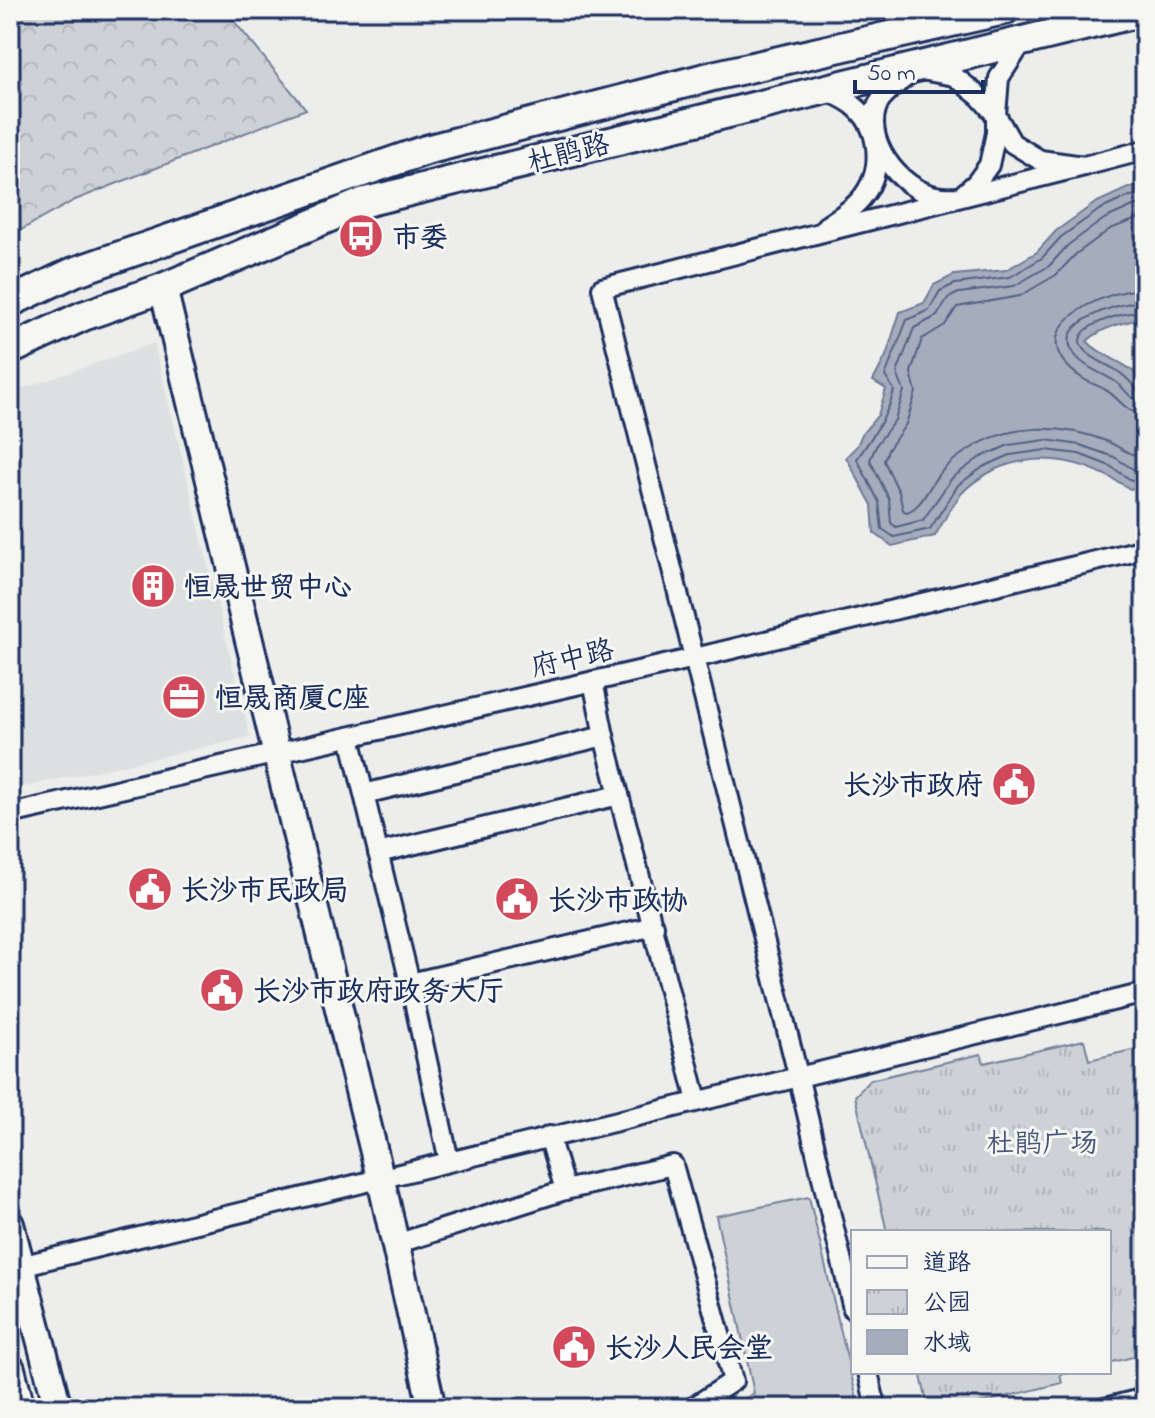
<svg xmlns="http://www.w3.org/2000/svg" width="1155" height="1418" font-family="'Indie Flower','LXGW WenKai TC',sans-serif">
	<style>
		.built { fill: #dde0e1 }
		.grass { fill: #ced2d7; stroke: #74809a; stroke-width: 2 }
		.forest { fill: url(#forest-crowns); stroke: #74809a; stroke-width: 2 }
		.park { fill: url(#park-tufts); stroke: #74809a; stroke-width: 2 }
		.water { fill: #a5acbc; stroke: #6e7a96; stroke-width: 2 }
		.lines { fill: none; stroke-linecap: round; stroke-linejoin: round }
		.shore { stroke: #526184; stroke-width: 2 }
		.street-casing { stroke: #1b2f5e; stroke-width: 24 }
		.secondary-casing { stroke: #1b2f5e; stroke-width: 32 }
		.primary-casing { stroke: #1b2f5e; stroke-width: 34 }
		.street { stroke: #f6f6f2; stroke-width: 18 }
		.secondary { stroke: #f6f6f2; stroke-width: 26 }
		.primary { stroke: #f6f6f2; stroke-width: 28 }
		.labels { text-anchor: middle; stroke-width: 6; stroke-linejoin: round; paint-order: stroke }
		.street-label { font-size: 28px; fill: #1b2f5e; stroke: #f6f6f2 }
		.poi-label { font-size: 28px; font-weight: bold; fill: #1b2f5e; stroke: #f6f6f2; text-anchor: start }
		.park-label { font-size: 28px; fill: #48587c; stroke: #f6f6f2 }
	</style>
	<defs>
		<pattern id="forest-crowns" width="20" height="18" patternUnits="userSpaceOnUse" patternTransform="scale(2)"><rect width="20" height="18" fill="#ced2d7"/><path d="M2 6a3 3 0 1 1 6 0M12 15a3 3 0 1 1 6 0" fill="none" stroke="#b0b5bb"/></pattern>
		<pattern id="park-tufts" width="24" height="20" patternUnits="userSpaceOnUse" patternTransform="scale(2)"><rect width="24" height="20" fill="#ced2d7"/><path d="M3 7l-1-3M5 7V3M7 7l1-3M15 17l-1-3M17 17v-4M19 17l1-3" fill="none" stroke="#b0b5bb"/></pattern>
	</defs>
	<rect width="100%" height="100%" fill="#edeeec"/>
	<filter id="ink" filterUnits="userSpaceOnUse"><feTurbulence type="fractalNoise" baseFrequency=".0125" numOctaves="2"/><feDisplacementMap in="SourceGraphic" scale="16" xChannelSelector="R" yChannelSelector="G"/><feConvolveMatrix kernelMatrix="1 2 1 2 8 2 1 2 1" color-interpolation-filters="sRGB"/></filter>
	<g filter="url(#ink)">
		<polygon class="built" points="154,343 250,737 10,790 10,393"/>
		<polygon class="grass" points="809,1197 859,1408 729,1408 754,1393 716,1216"/>
		<polygon class="forest" points="10,10 225,10 306,109 75,200 10,236"/>
		<g class="park">
			<polygon points="1084,1040 1089,1060 1145,1047 1145,1354 1109,1363 1109,1232 887,1232 855,1096 870,1080 981,1054 984,1063"/>
			<polygon points="920,1372 1072,1372 1060,1375 1062,1383 960,1408 933,1408 927,1402"/>
		</g>
		<path class="water" d="M 1145,186 L 1145,318 C 1125,322 1102,327 1087,341 C 1102,358 1124,360 1138,376 C 1152,393 1145,462 1145,486 L 1130,489 C 1089,462 1044,449 996,469 C 984,475 970,484 961,494 C 951,507 943,522 935,536 L 892,546 L 874,533 L 872,505 L 846,457 L 857,446 L 862,434 L 878,415 L 886,389 L 873,381 L 886,356 L 900,312 L 924,303 L 934,285 L 954,275 L 1006,270 L 1037,252 L 1056,231 L 1095,203 L 1128,188 Z"/>
		<g class="lines">
			<g class="shore">
				<path d="M 1145,194 L 1130,196 L 1099,210 L 1061,237 L 1042,258 L 1010,277 L 955,284 L 940,291 L 929,310 L 907,320 L 885,376 L 894,390 C 888,416 872,437 857,459 L 879,502 L 882,529 L 894,537 L 930,529 L 958,485 L 983,467 L 1010,455 L 1046,450 L 1079,454 L 1110,466 L 1131,480 L 1145,479"/>
				<polyline points="1145,204 1133,206 1104,219 1068,245 1049,266 1014,286 959,293 948,298 937,316 914,328 897,373 904,391 895,420 877,444 870,460 889,499 891,523 896,527 923,520 952,478 979,458 1009,445 1046,440 1080,445 1114,457 1133,469 1145,469"/>
				<path d="M 1145,216 L 1110,229 L 1076,254 L 1056,275 L 1020,296 L 957,307 L 945,325 L 922,339 L 911,372 L 916,392 L 906,424 L 888,450 L 884,461 L 899,492 L 903,510 L 906,512 C 923,508 929,484 941,472 C 949,463 960,455 970,449 C 1011,423 1062,424 1106,441 C 1119,446 1131,457 1145,457"/>
				<path d="M 1145,289 C 1099,290 1014,332 1082,378 C 1089,383 1097,385 1104,389 C 1121,398 1123,413 1145,414"/>
				<path d="M 1145,301 C 1124,302 1048,321 1075,355 C 1086,369 1101,372 1116,382 C 1127,390 1129,401 1145,402"/>
				<path d="M 1145,311 C 1128,312 1105,318 1090,327 C 1060,348 1106,363 1119,372 C 1127,378 1132,383 1137,390 L 1145,392"/>
			</g>
			<g class="street-casing">
				<g id="street">
					<polyline points="1023,41 999,78 996,115 1012,143 1040,160 1084,166 1145,150"/>
					<path d="M 916,69 L 954,76 L 980,97 L 996,115 L 996,133 L 989,165 L 976,183 L 960,197 C 952,197 943,198 936,196 C 899,189 860,138 879,102 C 886,90 906,78 916,69 Z"/>
					<path d="M 826,226 C 839,217 855,208 864,195 C 884,168 880,126 853,105 C 846,99 835,95 826,90"/>
					<polyline points="593,681 604,736 697,1101"/>
					<polyline points="350,737 410,983 449,1161"/>
					<polyline points="364,794 604,736"/>
					<polyline points="10,814 695,658 1145,549"/>
					<polyline points="378,853 619,795"/>
					<polyline points="410,983 654,926"/>
					<polyline points="549,1136 565,1190"/>
					<polyline points="396,1244 565,1190 673,1165 733,1381 692,1408"/>
					<polyline points="20,1266 1145,993"/>
					<polyline points="853,1309 798,1075 602,288 1084,166"/>
					<polyline points="868,1372 876,1408"/>
					<polyline points="1105,1408 1145,1398"/>
				</g>
			</g>
			<g class="secondary-casing">
				<g id="secondary">
					<polyline points="163,288 384,1193 432,1408"/>
					<polyline points="10,1224 58,1408"/>
				</g>
			</g>
			<g class="primary-casing">
				<g id="primary">
					<polyline points="10,302 74,272 426,150 717,75 1004,10"/>
					<polyline points="10,350 83,316 163,288 365,202 1145,11"/>
					<polyline points="10,1369 20,1408"/>
				</g>
			</g>
			<use href="#street" class="street"/>
			<use href="#secondary" class="secondary"/>
			<use href="#primary" class="primary"/>
		</g>
	</g>
	<defs>
		<g id="bus-disc" transform="scale(2.3)"><circle r="9.5" fill="#d1495b" stroke="#f6f6f2"/><path d="M-5-6H5V4H4V6H2V4H-2V6H-4V4H-5ZM-3.5-4V0h7V-4ZM-3.5 1.2v1.5H-2V1.2ZM2 1.2v1.5H3.5V1.2Z" fill="#fff"/></g>
		<g id="building-disc" transform="scale(2.3)"><circle r="9.5" fill="#d1495b" stroke="#f6f6f2"/><path d="M-4-6H4V6H1V3H-1V6H-4ZM-2.5-4.3h1.7v1.8h-1.7ZM.8-4.3h1.7v1.8H.8ZM-2.5-1h1.7V.8h-1.7ZM.8-1h1.7V.8H.8Z" fill="#fff"/></g>
		<g id="office-disc" transform="scale(2.3)"><circle r="9.5" fill="#d1495b" stroke="#f6f6f2"/><path d="M-6-3h4V-5.5h4V-3h4V5H-6ZM-1-4.5V-3h2v-1.5ZM-6 0V1H6V0Z" fill="#fff"/></g>
		<g id="civic-disc" transform="scale(2.3)"><circle r="9.5" fill="#d1495b" stroke="#f6f6f2"/><path d="M-.6-6.5H3V-4.5H.6V-3L4-1V1h2V6H-6V1h2V-1L-.6-3ZM-1.2 2.5V6h2.4V2.5Z" fill="#fff"/></g>
	</defs>
	<g fill-rule="evenodd">
		<use href="#bus-disc" x="361" y="236"/>
		<use href="#building-disc" x="153" y="586"/>
		<use href="#office-disc" x="184" y="697"/>
		<use href="#civic-disc" x="1014" y="784"/>
		<use href="#civic-disc" x="150" y="889"/>
		<use href="#civic-disc" x="517" y="899"/>
		<use href="#civic-disc" x="222" y="990"/>
		<use href="#civic-disc" x="574" y="1347"/>
	</g>
	<g class="labels">
		<g class="street-label">
			<text transform="translate(568 152) rotate(-14)" y="10">杜鹃路</text>
			<text transform="translate(572 657) rotate(-13)" y="10">府中路</text>
		</g>
		<g class="poi-label">
			<text x="392" y="246">市委</text>
			<text x="184" y="596">恒晟世贸中心</text>
			<text x="215" y="707">恒晟商厦C座</text>
			<text x="983" y="794" text-anchor="end">长沙市政府</text>
			<text x="181" y="899">长沙市民政局</text>
			<text x="548" y="909">长沙市政协</text>
			<text x="253" y="1000">长沙市政府政务大厅</text>
			<text x="605" y="1357">长沙人民会堂</text>
		</g>
		<g class="park-label">
			<text x="1042" y="1152">杜鹃广场</text>
		</g>
	</g>
	<rect width="1155" height="1418" fill="none" stroke="#f6f6f2" stroke-width="40"/>
	<rect x="20" y="20" width="1115" height="1378" fill="none" stroke="#1b2f5e" stroke-width="3" filter="url(#ink)"/>
	<rect x="851" y="1230" width="260" height="144" fill="#f6f6f2" stroke="#9ea6b7" stroke-width="2"/>
	<rect x="867" y="1256" width="40" height="12" fill="#f6f6f2" stroke="#9ea6b7" stroke-width="2"/>
	<text x="923" y="1270" font-size="24" fill="#1b2f5e">道路</text>
	<rect x="867" y="1290" width="40" height="24" fill="url(#park-tufts)" stroke="#9ea6b7" stroke-width="2"/>
	<text x="923" y="1310" font-size="24" fill="#1b2f5e">公园</text>
	<rect x="867" y="1330" width="40" height="24" fill="#a5acbc" stroke="#9ea6b7" stroke-width="2"/>
	<text x="923" y="1350" font-size="24" fill="#1b2f5e">水域</text>
	<path d="M855 80v12h128v-12" fill="none" stroke="#1b2f5e" stroke-width="4"/>
	<text x="867" y="80" font-size="24" fill="#1b2f5e" stroke="#f6f6f2" stroke-width="6" paint-order="stroke">50 m</text>
</svg>
